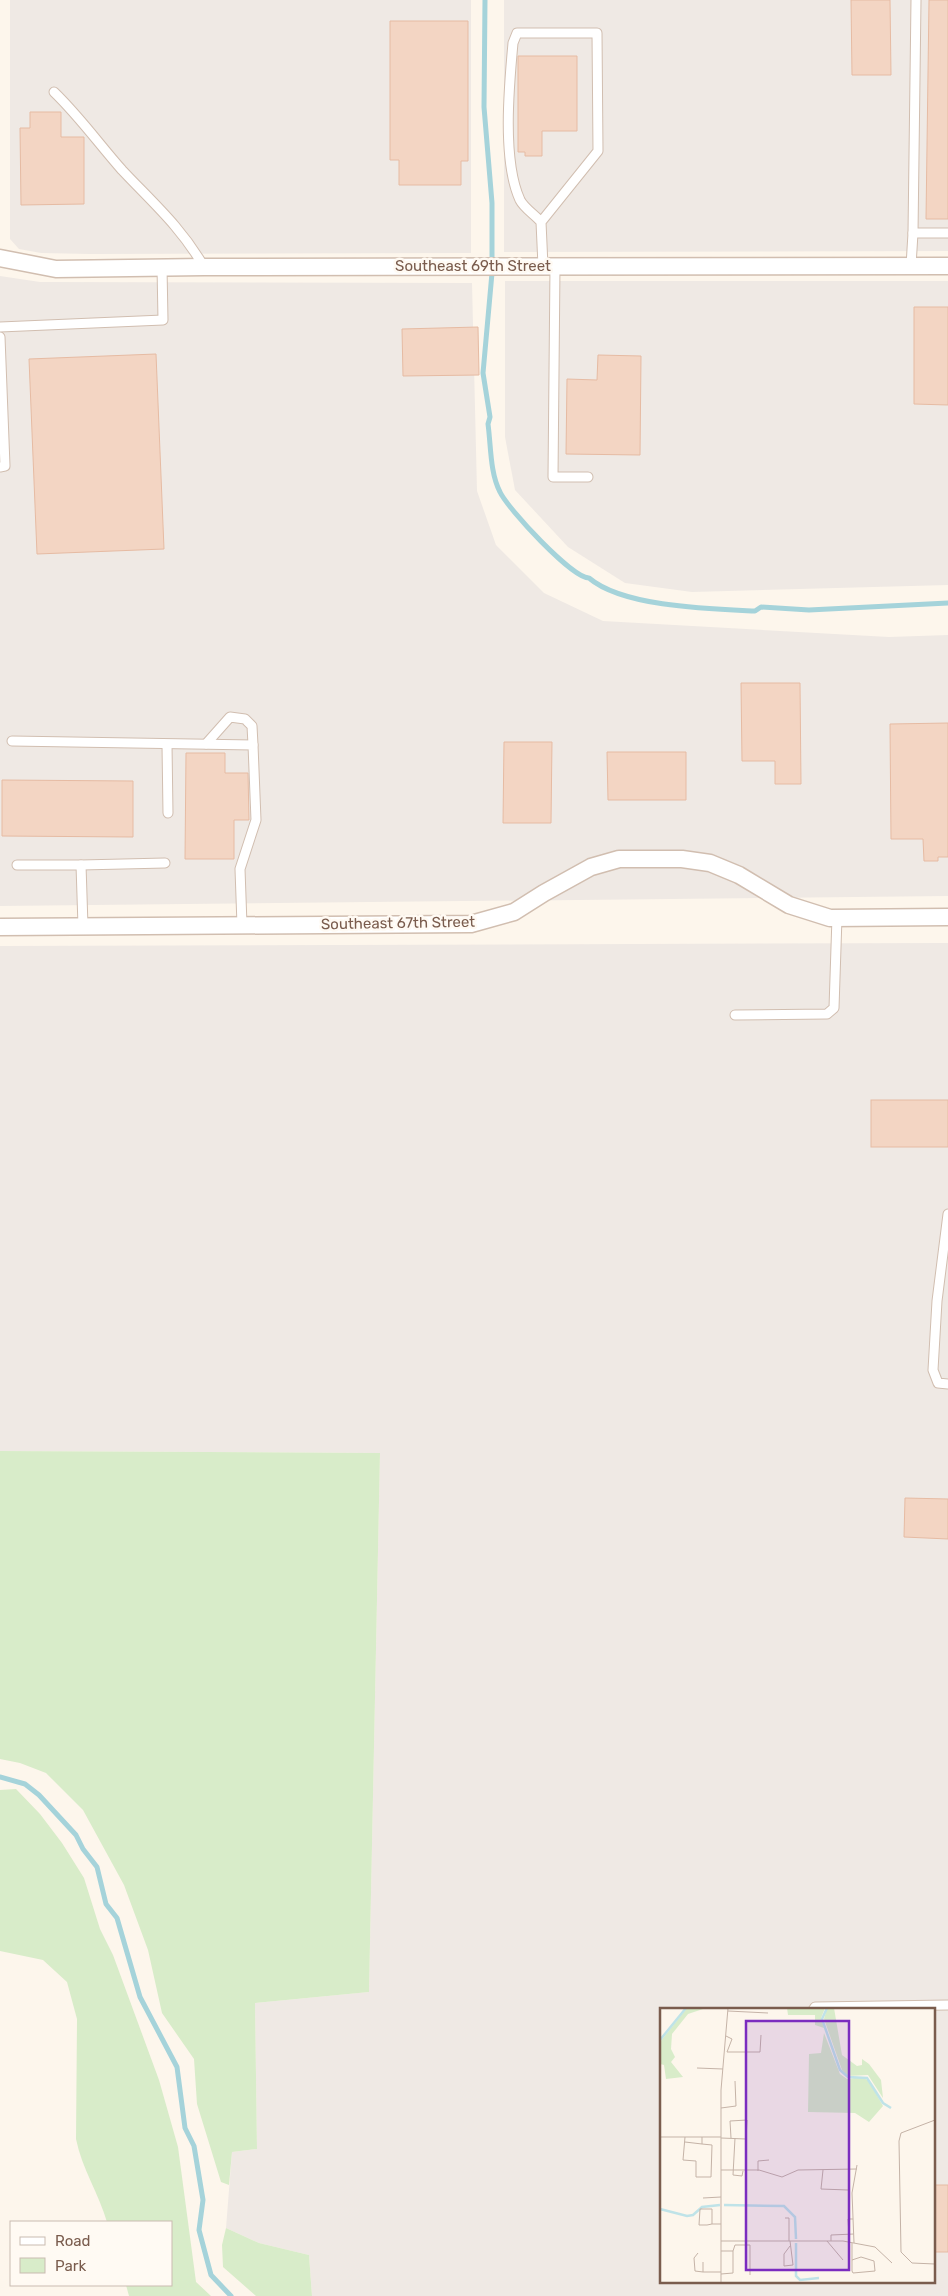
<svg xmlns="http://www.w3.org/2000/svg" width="948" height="2296" font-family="Rubik,sans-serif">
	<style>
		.industrial { fill: #efe9e4; fill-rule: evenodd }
		.green { fill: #d8ecc9 }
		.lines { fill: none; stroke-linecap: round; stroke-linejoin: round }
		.stream { stroke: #a5d3da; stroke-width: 5 }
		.building { fill: #f3d5c3; stroke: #e6bba3 }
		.lane-casing { stroke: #d1beb0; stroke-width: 11 }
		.street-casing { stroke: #d1beb0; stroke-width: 19 }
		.lane { stroke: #fff; stroke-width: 9 }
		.street { stroke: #fff; stroke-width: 16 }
		.labels { text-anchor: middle; stroke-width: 5; stroke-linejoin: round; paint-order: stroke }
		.street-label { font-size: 15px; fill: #7a5c4d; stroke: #fffaf3 }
		.inset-river { fill: none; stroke: #bfe3e8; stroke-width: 2.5 }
		.inset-road { fill: none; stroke: #c5b3a7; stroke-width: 1 }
		.view { fill: #7b2cbf; fill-opacity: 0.15; stroke: #7b2cbf; stroke-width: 2.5 }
		.inset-edge { fill: none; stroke: #7a5c4d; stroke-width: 2.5 }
	</style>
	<rect width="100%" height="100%" fill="#fdf6ec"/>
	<g class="industrial">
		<polygon points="10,0 471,0 471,253 90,254 41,253 19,249 10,239"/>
		<polygon points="504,0 948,0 948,251 504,252"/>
		<polygon points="0,276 40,282 472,283 477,491 496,545 544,593 603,621 889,637 948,635 948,896 0,906"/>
		<polygon points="505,281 948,281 948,585 692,592 625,583 568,547 515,490 505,437"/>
		<path d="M 948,943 L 948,2296 L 312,2296 L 309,2255 L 259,2243 L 226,2228 L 232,2152 L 257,2149 L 255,2003 L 369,1992 L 380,1453 L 0,1451 L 0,946 ZM 662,2010 L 934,2010 L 934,2282 L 662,2282 Z"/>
	</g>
	<g class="green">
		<polygon points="0,1451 380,1453 369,1992 255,2003 257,2149 232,2152 229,2185 221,2182 197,2104 194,2059 162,2013 148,1950 124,1885 83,1810 46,1773 20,1763 0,1759"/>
		<path d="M 16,1789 L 40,1814 L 62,1843 L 84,1878 L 100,1929 L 113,1955 L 159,2080 L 178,2147 L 196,2282 L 211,2296 L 129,2296 L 126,2285 L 171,2285 L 171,2222 L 107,2222 C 99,2194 82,2169 76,2139 L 77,2019 L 67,1982 L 43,1960 L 0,1951 L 0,1790 Z"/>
		<polygon points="226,2228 259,2243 309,2255 312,2296 256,2296 223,2267 222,2245"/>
	</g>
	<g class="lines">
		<g class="stream">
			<path d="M 485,0 L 484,107 L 492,203 L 492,273 L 483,373 L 490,417 L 488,424 C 491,446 490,473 500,492 C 508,509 572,578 589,578 C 623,607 710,609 755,611 L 761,607 L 809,610 L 948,603"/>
			<polyline points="0,1777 25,1784 39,1795 76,1835 83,1849 97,1867 106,1904 117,1918 140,1997 177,2067 185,2128 194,2146 203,2200 199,2230 211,2275 231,2296"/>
		</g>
	</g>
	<g class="building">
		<polygon points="851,0 890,0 891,75 852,75"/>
		<polygon points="929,0 948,0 948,219 926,219"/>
		<polygon points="390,21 468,21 468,161 461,161 461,185 399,185 399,160 390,160"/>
		<polygon points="518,56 577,56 577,131 542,131 542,156 525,156 525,152 518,152"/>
		<polygon points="30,112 61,112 61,137 84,137 84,204 21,205 20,128 30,128"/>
		<polygon points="914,307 948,307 948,405 914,404"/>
		<polygon points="478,327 479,375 403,376 402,329"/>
		<polygon points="156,354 164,549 37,554 29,359"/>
		<polygon points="598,355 641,356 640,455 566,454 567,379 597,380"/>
		<polygon points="741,683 800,683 801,784 775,784 775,761 742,761"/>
		<polygon points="948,723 948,857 938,857 938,861 924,861 923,839 891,839 890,724"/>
		<polygon points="504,742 552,742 551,823 503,823"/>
		<polygon points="607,752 686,752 686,800 608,800"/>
		<polygon points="186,753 225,753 225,773 248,773 249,820 234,820 234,859 185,859"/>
		<polygon points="2,780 133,781 133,837 2,836"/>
		<rect x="871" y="1100" width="77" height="47"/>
		<polygon points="905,1498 948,1499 948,1539 904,1537"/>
		<rect x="934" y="2185" width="14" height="67"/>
	</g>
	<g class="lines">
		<g class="lane-casing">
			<g id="lane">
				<path d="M 54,92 C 79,116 99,144 122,170 C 153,203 181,227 204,267"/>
				<path d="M 541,222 L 598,151 L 597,33 L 517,33 L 513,43 C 509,86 502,161 520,200 C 524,208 535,215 541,222 L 543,266"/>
				<polyline points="913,233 916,0"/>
				<polyline points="555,266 553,477 588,477"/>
				<polyline points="911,266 913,233 948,233"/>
				<polyline points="0,327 163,320 162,267"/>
				<polyline points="0,337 5,466 0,467"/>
				<polyline points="12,741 253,745 256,820 240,869 242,925"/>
				<polyline points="206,744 230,717 245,719 252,726 253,745"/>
				<polyline points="167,745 168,813"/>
				<polyline points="17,865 81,865 83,926"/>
				<polyline points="81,865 165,863"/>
				<polyline points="735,1015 827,1014 834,1008 837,917"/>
				<polyline points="948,1214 937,1301 933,1370 938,1383 948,1384"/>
				<polyline points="813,2010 815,2007 948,2005"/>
			</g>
		</g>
		<g class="street-casing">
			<g id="street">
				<polyline points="0,258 56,269 204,267 948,266"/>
				<polyline points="0,927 471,924 514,912 544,893 591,867 619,859 682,859 710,863 739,875 789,905 830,918 948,917"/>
			</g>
		</g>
		<use href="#lane" class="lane"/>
		<use href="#street" class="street"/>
	</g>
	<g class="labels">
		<g class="street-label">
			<text x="473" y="271">Southeast 69th Street</text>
			<text transform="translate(398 923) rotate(-1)" y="5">Southeast 67th Street</text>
		</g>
	</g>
	<g transform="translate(660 2008)">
		<rect width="275" height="275" fill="#fdf6ec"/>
		<path d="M 27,0 L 46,0 L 28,6 L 12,26 L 11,41 L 15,49 L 11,54 L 23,69 L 6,71 L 4,57 L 0,56 L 0,34 ZM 127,0 L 165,0 L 161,10 L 164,20 L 155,17 L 155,7 L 128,7 ZM 167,0 L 174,0 L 182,47 L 197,58 L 202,57 L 202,51 L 209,56 L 221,72 L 223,90 L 208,67 L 187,68 L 182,62 L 164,11 ZM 164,25 L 180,66 L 187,71 L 202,69 L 209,73 L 223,98 L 209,114 L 195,105 L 148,104 L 149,46 L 161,45 Z" fill="#d8ecc9"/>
		<path class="inset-river" d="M 167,0 L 162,11 L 180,62 L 188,69 L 207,70 L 223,95 L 231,100M 0,32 L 26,0M 64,197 L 124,198 L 135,209 L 136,231M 0,201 L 27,208 L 33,207 L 42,199 L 60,197M 136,235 L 136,268 L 140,272 L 159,270"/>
		<path class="inset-road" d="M 68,3 L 108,5M 66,28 L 72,31 L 67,44M 67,44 L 100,44 L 101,27M 37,60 L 63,61M 61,100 L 76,98 L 75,73M 275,112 L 241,125 L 239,133 L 241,244 L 252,255 L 275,256M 0,129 L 61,129M 25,129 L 23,152 L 36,153 L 36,169 L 51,169 L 52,137 L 42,136 L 42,129M 61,130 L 86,131 L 87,112 L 70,113 L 71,130M 75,130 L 73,167 L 82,168 L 83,163M 25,134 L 42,136M 61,162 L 99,162 L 122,169 L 138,162 L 197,161M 163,162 L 161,181 L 188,182M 98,163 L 98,153 L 109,152M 43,190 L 61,189M 125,210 L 129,210 L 129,233M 52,216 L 52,201 L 40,201 L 39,217 L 47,217 L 52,216 L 61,216M 189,227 L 188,211 L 193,211M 61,233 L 183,233 L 215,239 L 232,255M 130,233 L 133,257 L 124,258 L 124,246 L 130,238M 167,233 L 183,252M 171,233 L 171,227 L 194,226M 192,235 L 192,263 L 193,265 L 215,263 L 214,253 L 201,249 L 192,252M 194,235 L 192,185 L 197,157M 73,243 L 75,237 L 90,237M 38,245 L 34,250 L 35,263 L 43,264M 43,254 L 43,264 L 61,264M 61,266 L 73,265 L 73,243 L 61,243M 90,267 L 90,237M 61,275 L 61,82 L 68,0"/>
		<path class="view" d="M 86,13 L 189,13 L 189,262 L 86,262 Z"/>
		<rect width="275" height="275" class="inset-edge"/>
	</g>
	<rect x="10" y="2221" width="162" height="65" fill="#fffaf3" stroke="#cabbb1"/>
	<rect x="20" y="2237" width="25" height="8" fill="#ffffff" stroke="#cabbb1"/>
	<text x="55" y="2246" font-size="15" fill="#7a5c4d">Road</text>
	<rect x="20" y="2258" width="25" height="15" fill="#d8ecc9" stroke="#cabbb1"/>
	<text x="55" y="2271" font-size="15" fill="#7a5c4d">Park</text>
</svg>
